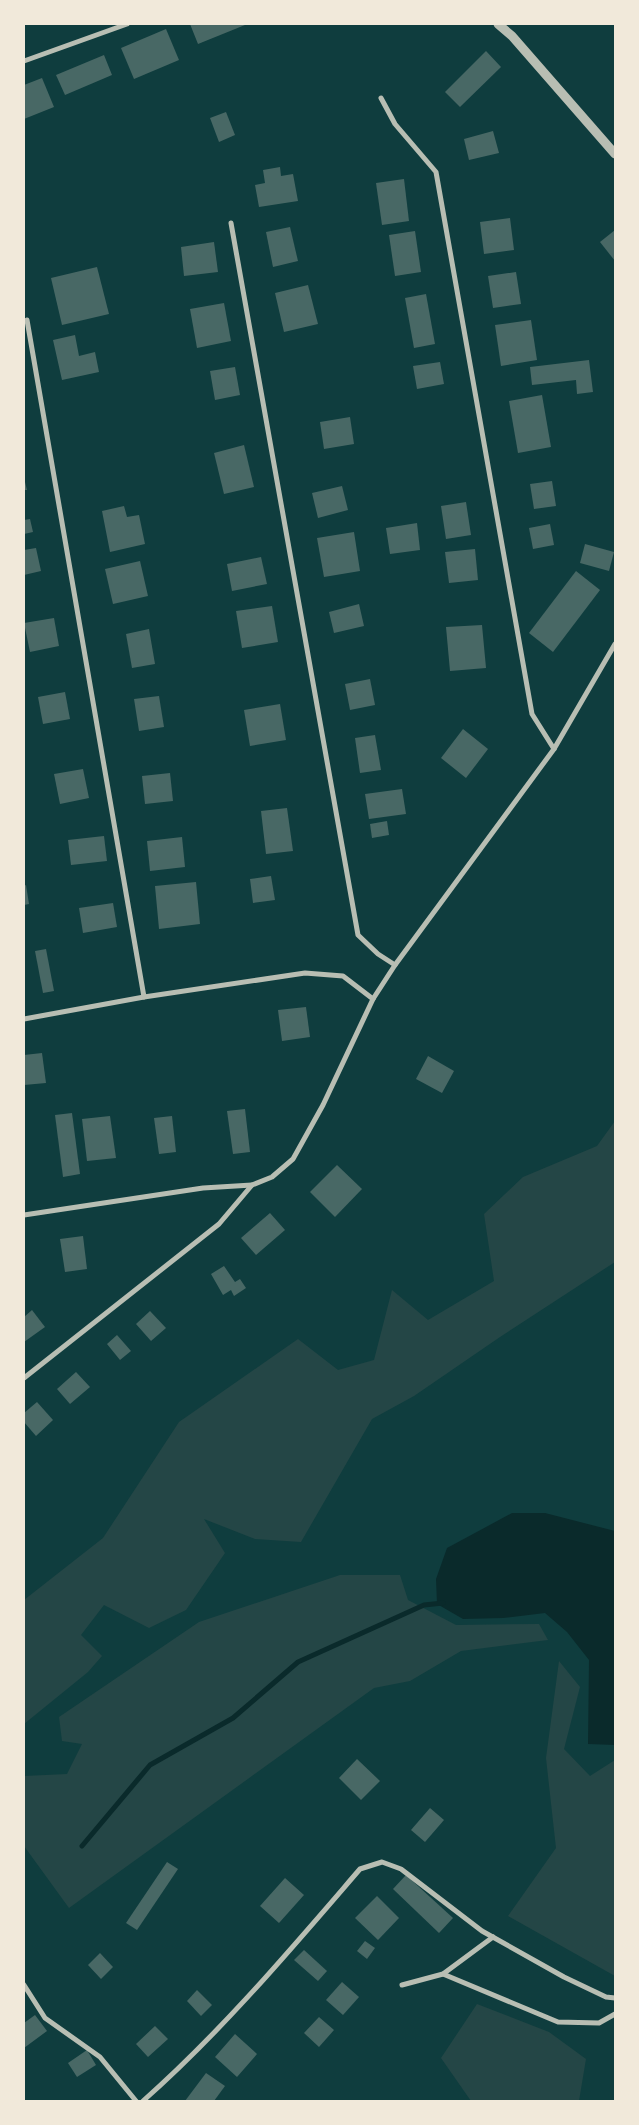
<svg xmlns="http://www.w3.org/2000/svg" width="639" height="2125" font-family="Helvetica,sans-serif">
	<style>
		.green { fill: #244646 }
		.water { fill: #0a2a2b }
		.lines { fill: none; stroke-linecap: round; stroke-linejoin: round }
		.stream { stroke: #0a2a2b; stroke-width: 5 }
		.building { fill: #486865 }
		.minor { stroke: #b8beb3; stroke-width: 5 }
		.tertiary { stroke: #b8beb3; stroke-width: 9 }
	</style>
	<rect width="100%" height="100%" fill="#0f3d3e"/>
	<g class="green">
		<polygon points="615,1121 615,1262 500,1337 414,1396 372,1419 301,1542 255,1539 204,1519 225,1553 186,1610 149,1628 104,1605 81,1635 102,1656 88,1672 24,1724 24,1600 103,1538 179,1422 298,1339 338,1370 374,1360 392,1290 428,1320 494,1281 484,1214 523,1177 597,1146"/>
		<polygon points="340,1575 400,1575 408,1600 456,1625 539,1624 548,1640 461,1651 410,1681 374,1688 69,1908 24,1846 24,1776 67,1774 82,1744 62,1741 59,1717 199,1622"/>
		<polygon points="559,1661 580,1687 564,1749 590,1776 615,1760 615,1976 508,1916 556,1848 546,1758"/>
		<polygon points="477,2004 549,2032 586,2059 579,2101 471,2101 441,2058"/>
	</g>
	<polygon class="water" points="512,1513 545,1513 615,1531 615,1745 588,1744 589,1660 567,1632 545,1613 503,1618 463,1619 437,1604 436,1579 447,1548"/>
	<g class="lines">
		<polyline class="stream" points="82,1846 150,1765 233,1718 298,1662 424,1605 443,1603"/>
	</g>
	<g class="building">
		<polygon points="190,24 245,24 245,25 198,44"/>
		<polygon points="166,29 179,60 134,79 121,48"/>
		<polygon points="486,51 501,67 460,107 445,92"/>
		<polygon points="104,55 112,75 65,95 56,75"/>
		<polygon points="42,78 54,107 24,119 24,85"/>
		<polygon points="226,112 235,135 219,142 210,118"/>
		<polygon points="493,131 499,153 469,160 464,139"/>
		<polygon points="280,167 281,176 293,174 298,201 259,207 255,185 265,183 263,170"/>
		<polygon points="404,179 409,221 382,225 376,183"/>
		<polygon points="510,218 514,250 484,254 480,222"/>
		<polygon points="290,227 298,261 273,267 266,232"/>
		<polygon points="615,230 615,261 600,242"/>
		<polygon points="415,231 421,272 395,276 389,235"/>
		<polygon points="214,242 218,272 184,276 181,247"/>
		<polygon points="97,267 109,314 62,325 51,278"/>
		<polygon points="516,272 521,304 493,308 488,276"/>
		<polygon points="308,285 318,324 284,332 275,293"/>
		<polygon points="426,294 435,344 414,348 405,298"/>
		<polygon points="224,303 231,341 197,348 190,309"/>
		<polygon points="531,320 537,360 501,366 495,325"/>
		<polygon points="75,335 79,356 95,352 99,372 62,380 53,340"/>
		<polygon points="589,360 593,392 577,394 576,380 532,385 530,367"/>
		<polygon points="440,362 444,384 417,389 413,366"/>
		<polygon points="235,367 240,395 215,400 210,371"/>
		<polygon points="542,395 551,447 518,453 509,401"/>
		<polygon points="350,417 354,444 324,449 320,422"/>
		<polygon points="244,445 254,487 224,494 214,453"/>
		<polygon points="24,478 27,490 24,490"/>
		<polygon points="552,481 556,506 534,509 530,484"/>
		<polygon points="342,486 348,510 318,518 312,493"/>
		<polygon points="466,502 471,535 446,539 441,506"/>
		<polygon points="124,506 127,517 139,515 145,544 110,552 102,511"/>
		<polygon points="30,519 33,532 24,534 24,520"/>
		<polygon points="417,523 420,550 390,554 386,528"/>
		<polygon points="550,524 554,545 533,549 529,528"/>
		<polygon points="354,532 360,571 324,577 317,538"/>
		<polygon points="585,544 614,552 609,571 580,563"/>
		<polygon points="36,548 41,571 24,575 24,550"/>
		<polygon points="475,549 478,580 449,583 445,552"/>
		<polygon points="261,557 267,584 232,591 227,564"/>
		<polygon points="140,561 148,596 113,604 105,569"/>
		<polygon points="576,571 600,590 553,652 529,633"/>
		<polygon points="359,604 364,626 334,633 329,612"/>
		<polygon points="272,606 278,642 242,648 236,611"/>
		<polygon points="54,618 59,646 30,652 24,623"/>
		<polygon points="482,625 486,668 450,671 446,627"/>
		<polygon points="149,629 155,664 132,668 126,634"/>
		<polygon points="370,679 375,705 350,710 345,684"/>
		<polygon points="65,692 70,719 43,724 38,697"/>
		<polygon points="159,696 164,727 139,731 134,699"/>
		<polygon points="280,704 286,740 250,746 244,710"/>
		<polygon points="463,729 488,749 466,778 441,758"/>
		<polygon points="375,735 381,770 360,773 355,738"/>
		<polygon points="83,769 89,798 60,804 54,774"/>
		<polygon points="170,773 173,801 145,804 142,776"/>
		<polygon points="402,789 406,814 369,819 365,794"/>
		<polygon points="287,808 293,851 266,854 261,811"/>
		<polygon points="387,821 389,835 372,838 370,824"/>
		<polygon points="104,836 107,861 71,865 68,840"/>
		<polygon points="182,837 185,867 150,871 147,841"/>
		<polygon points="271,876 275,900 253,903 250,879"/>
		<polygon points="196,882 200,924 159,929 155,886"/>
		<polygon points="26,885 29,904 24,905 24,886"/>
		<polygon points="113,903 117,927 83,933 79,908"/>
		<polygon points="46,949 54,991 43,993 35,951"/>
		<polygon points="306,1007 310,1037 282,1041 278,1010"/>
		<polygon points="42,1053 46,1083 24,1085 24,1055"/>
		<polygon points="428,1056 454,1071 442,1093 416,1079"/>
		<polygon points="245,1109 250,1152 233,1154 227,1111"/>
		<polygon points="72,1113 80,1174 63,1177 55,1115"/>
		<polygon points="110,1116 116,1158 87,1161 82,1119"/>
		<polygon points="172,1116 176,1152 159,1154 154,1118"/>
		<polygon points="337,1165 362,1189 335,1217 310,1192"/>
		<polygon points="270,1213 285,1230 256,1255 241,1238"/>
		<polygon points="83,1236 87,1269 65,1272 60,1239"/>
		<polygon points="224,1266 235,1282 240,1279 246,1288 234,1296 231,1290 223,1295 211,1274"/>
		<polygon points="32,1310 45,1327 24,1342 24,1317"/>
		<polygon points="150,1311 166,1328 151,1341 136,1324"/>
		<polygon points="117,1335 131,1351 120,1360 107,1344"/>
		<polygon points="76,1372 90,1387 70,1404 57,1389"/>
		<polygon points="37,1402 53,1420 36,1436 24,1422 24,1413"/>
		<polygon points="357,1759 380,1781 361,1800 339,1778"/>
		<polygon points="430,1808 444,1820 425,1842 411,1830"/>
		<polygon points="167,1862 178,1869 137,1930 126,1923"/>
		<polygon points="406,1875 453,1918 439,1933 393,1889"/>
		<polygon points="285,1878 304,1895 279,1923 260,1906"/>
		<polygon points="377,1896 399,1918 378,1940 355,1918"/>
		<polygon points="365,1941 375,1948 367,1959 357,1951"/>
		<polygon points="304,1950 327,1971 318,1981 294,1960"/>
		<polygon points="100,1953 113,1967 101,1979 88,1965"/>
		<polygon points="342,1982 359,1997 343,2015 326,2000"/>
		<polygon points="197,1990 212,2005 201,2016 187,2001"/>
		<polygon points="35,2015 47,2031 24,2048 24,2023"/>
		<polygon points="319,2017 334,2030 319,2047 304,2033"/>
		<polygon points="155,2026 168,2039 148,2057 136,2044"/>
		<polygon points="235,2034 257,2054 237,2077 215,2057"/>
		<polygon points="87,2050 96,2065 77,2077 68,2063"/>
		<polygon points="206,2073 225,2086 214,2101 185,2101"/>
	</g>
	<g class="lines">
		<g class="minor">
			<polyline points="24,61 127,24"/>
			<polyline points="381,98 395,124 436,172 532,714 554,749"/>
			<polyline points="231,223 358,935 378,954 395,965"/>
			<polyline points="27,320 144,997"/>
			<polyline points="24,1019 144,997 305,973 343,976 373,999"/>
			<polyline points="24,1215 203,1188 252,1185"/>
			<polyline points="24,1378 219,1224 252,1185 272,1177 293,1159 323,1105 373,999 395,965 554,749 615,644"/>
			<polyline points="443,1974 558,2022 599,2023 615,2014"/>
			<polyline points="24,1985 45,2018 100,2057 136,2101"/>
			<polyline points="402,1985 443,1974 493,1937"/>
			<path d="M 143,2101 C 222,2031 291,1949 360,1869 L 382,1862 L 401,1869 L 482,1931 L 564,1977 L 606,1997 L 615,1998"/>
		</g>
		<polyline class="tertiary" points="498,24 512,36 615,154"/>
	</g>
	<rect width="639" height="2125" fill="none" stroke="#f1e9da" stroke-width="50"/>
</svg>
